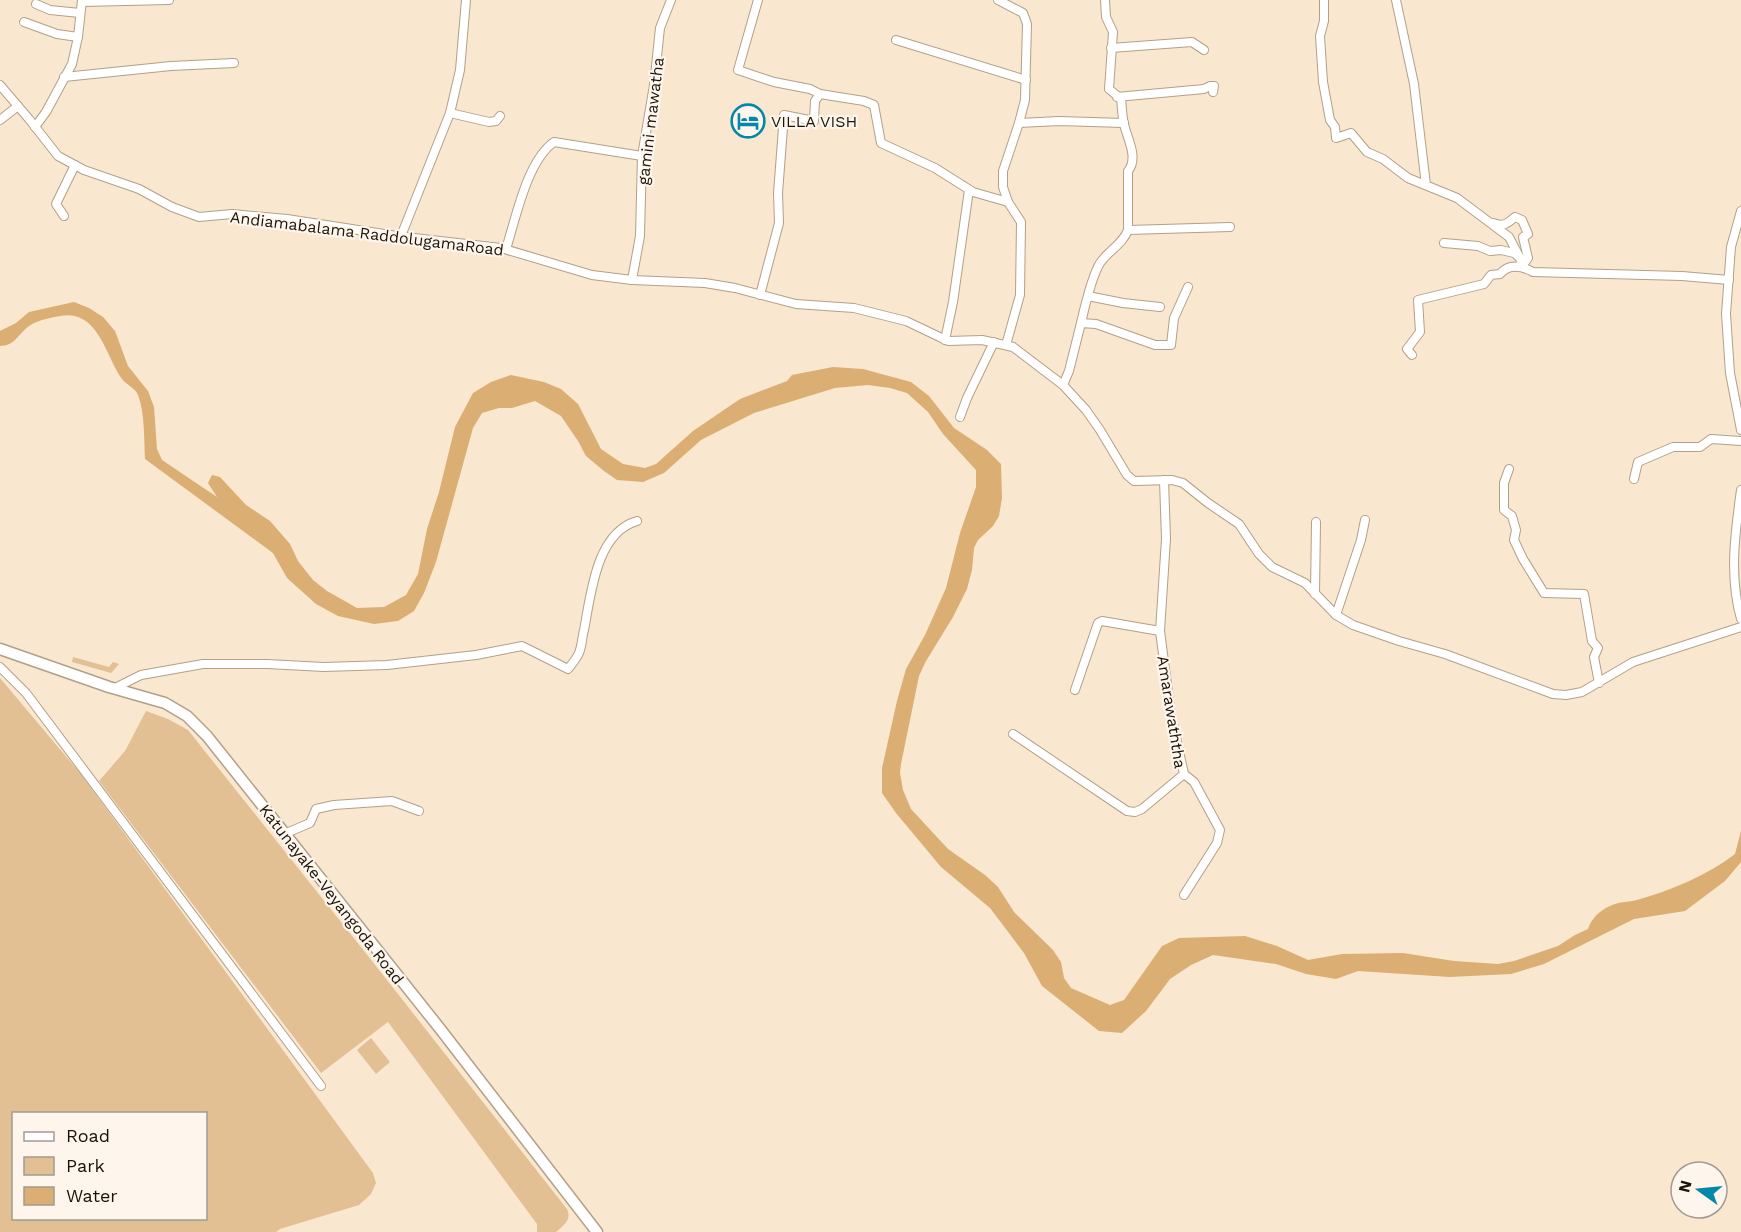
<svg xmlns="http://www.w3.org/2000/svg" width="1741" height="1232" font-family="'Work Sans',sans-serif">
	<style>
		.green { fill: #e3c094; fill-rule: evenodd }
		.water { fill: #dbae73 }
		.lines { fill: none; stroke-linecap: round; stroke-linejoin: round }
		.minor-casing { stroke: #b2a089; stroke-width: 10 }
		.major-casing { stroke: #b2a089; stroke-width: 13 }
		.minor { stroke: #fff; stroke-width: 8 }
		.major { stroke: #fff; stroke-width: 10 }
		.labels { text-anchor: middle; stroke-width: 4.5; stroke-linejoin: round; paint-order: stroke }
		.street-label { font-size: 16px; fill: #1a130b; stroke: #fef6ec }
		.poi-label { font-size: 16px; fill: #1a130b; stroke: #fef6ec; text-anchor: start }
	</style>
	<rect width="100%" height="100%" fill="#fae7cf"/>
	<g class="green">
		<polygon points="73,657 109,667 113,662 119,664 111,673 72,662"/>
		<path d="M 0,678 L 80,773 L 373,1173 L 376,1183 L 371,1194 L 359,1205 L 280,1229 L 276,1232 L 0,1232 ZM 14,1114 L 206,1114 L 206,1218 L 14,1218 Z"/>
		<path d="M 146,711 L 168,719 L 188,730 L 372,961 L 567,1209 C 572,1220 564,1225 556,1232 L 537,1232 L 537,1224 L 388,1022 L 321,1073 L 99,781 L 125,751 Z"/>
		<polygon points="371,1038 390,1062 376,1074 357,1050"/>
	</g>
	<path class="water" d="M 74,302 L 89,308 L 103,317 L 115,331 L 128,366 L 148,391 L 154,407 L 157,449 L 162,460 L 217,497 L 208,483 L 212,475 L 220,477 L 246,505 L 270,521 L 290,544 L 298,561 L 313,580 L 327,591 L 357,608 L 384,607 L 406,595 L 418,574 L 427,529 L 439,492 L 455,427 L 473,393 L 491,382 L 511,375 L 544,382 L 561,389 L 578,404 L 601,449 L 623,464 L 645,468 L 656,464 L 693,431 L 740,399 L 787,381 L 792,375 L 833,367 L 863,369 L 911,382 L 929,396 L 954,428 L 987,450 L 1001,464 L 1002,498 L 999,516 L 993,526 L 978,540 L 974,548 L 972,570 L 967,589 L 953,617 L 926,661 L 919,676 L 901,764 L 900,773 L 903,790 L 911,809 L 948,849 L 985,875 L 998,887 L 1014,912 L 1053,950 L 1061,962 L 1064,978 L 1071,988 L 1110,1005 L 1124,1000 L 1162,946 L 1179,938 L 1245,936 L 1277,946 L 1308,960 L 1342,954 L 1403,953 L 1454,961 L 1498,964 L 1514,961 L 1558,946 L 1575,935 L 1588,929 C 1591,919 1600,910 1610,906 C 1617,902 1629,902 1637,900 C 1672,890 1706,876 1735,854 L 1741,831 L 1741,862 L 1725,881 L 1685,911 L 1634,919 L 1544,964 L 1511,974 L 1450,977 L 1358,971 L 1336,979 L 1306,974 L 1276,964 L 1213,955 L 1191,965 L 1170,979 L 1146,1011 L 1122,1033 L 1099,1031 L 1042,986 L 1024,953 L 990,908 L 941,867 L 896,813 L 882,793 L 882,768 L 897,701 L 906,669 L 925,635 L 946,588 L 960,533 L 976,487 L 976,470 L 943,434 L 928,412 L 907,393 L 890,388 L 868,385 L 835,388 L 754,413 L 701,440 L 664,473 L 643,482 L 617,480 L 604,471 L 586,456 L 578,441 L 561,416 L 535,401 L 512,408 L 499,408 L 482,413 L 473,428 L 436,562 L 424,593 L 414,611 L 398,621 L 374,624 L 338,616 L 316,604 L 287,578 L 273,553 L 145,459 C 144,441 145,413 138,395 C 136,389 127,385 122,379 C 106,357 98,308 60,316 C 50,318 37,320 29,326 C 18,334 15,346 0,346 L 0,331 L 16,323 L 29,312 Z"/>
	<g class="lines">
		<g class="minor-casing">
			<g id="minor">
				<polyline points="758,0 738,70 774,82 810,89 820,94"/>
				<polyline points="998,0 1023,13 1027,24 1025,100 1019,123 1003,171 1003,187 1008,202 1021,222 1020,295 1006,345"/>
				<polyline points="1324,0 1324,21 1320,36 1323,82 1330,120 1335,127 1336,138 1351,133 1367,152 1383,159 1408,178 1457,198 1509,237 1520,258"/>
				<polyline points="1396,0 1414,84 1426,185"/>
				<polyline points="82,2 169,0"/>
				<polyline points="36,4 50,10 80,13"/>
				<polyline points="24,22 57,34 78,37"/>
				<polyline points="896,40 1026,80"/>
				<polyline points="1111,48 1192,42 1204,50"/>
				<polyline points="64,77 171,66 234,63"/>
				<polyline points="0,85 29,119 58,156 84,170 139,189 172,207 199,217 232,214 287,219 397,236 501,248 592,275 632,280 705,283 735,288 796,304 854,308 906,321 948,341 982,340 1013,347 1063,385 1086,410 1100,430 1127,475 1134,481 1172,480 1183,483 1208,503 1239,524 1259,554 1272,567 1305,583 1336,615 1353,625 1399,641 1445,654 1553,694 1566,695 1582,692 1633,662 1741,627"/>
				<polyline points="1117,97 1204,89 1210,86 1214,86 1213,92"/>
				<polyline points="450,113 489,122 496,121 500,116"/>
				<polyline points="0,120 18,106"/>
				<polyline points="1019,123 1059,121 1124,123"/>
				<polyline points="35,127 46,112 72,64 78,37 82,0"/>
				<polyline points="1741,211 1731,247 1726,314 1730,373 1741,430"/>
				<polyline points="64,216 56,204 75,165"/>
				<polyline points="1128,230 1230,227"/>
				<polyline points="401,236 450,113 460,70 466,0"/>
				<path d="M 1444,243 L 1478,246 L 1490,251 L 1501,250 L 1514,253 L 1520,258 L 1522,266 L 1528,258 L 1523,237 L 1528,234 L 1522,220 L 1515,217 C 1507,224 1503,227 1493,223"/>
				<path d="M 506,249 C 516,218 527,161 554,142 L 642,156"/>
				<polyline points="632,280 640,236 642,156 654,85 660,28 671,0"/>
				<polyline points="760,295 779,223 778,193 784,115 814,121 815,101 820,94 864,101 874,105 881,143 935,168 973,192 1008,202"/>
				<polyline points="1088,296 1123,303 1160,307"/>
				<path d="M 1081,323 C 1085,306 1091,278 1100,263 C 1109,250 1123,244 1128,230 L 1128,171 C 1139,158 1127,138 1124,124 C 1122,116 1122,107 1121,99 L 1109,89 L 1113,32 L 1106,17 L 1105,0"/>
				<polyline points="945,340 953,302 969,190"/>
				<path d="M 1412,355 L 1407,349 L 1420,332 L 1418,300 L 1484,284 L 1491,275 L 1500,274 C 1509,263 1522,266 1533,272 L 1682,276 L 1729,280"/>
				<polyline points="1063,385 1069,371 1081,323 1096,324 1155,345 1171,345 1174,318 1188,287"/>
				<polyline points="960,417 967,398 994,342"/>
				<polyline points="1509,469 1504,483 1504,510 1512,516 1516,530 1514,540 1523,559 1544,593 1584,594 1592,641 1598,648 1594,657 1599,683"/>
				<polyline points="1634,479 1638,462 1673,447 1700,447 1711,439 1741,441"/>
				<path d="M 1741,490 C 1735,533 1729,577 1741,619"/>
				<polyline points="1315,594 1316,522"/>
				<polyline points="1336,615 1361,540 1365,520"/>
				<polyline points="0,667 26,693 321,1086"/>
				<path d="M 115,688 L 141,675 L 203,664 L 267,664 L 324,667 L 387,665 L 476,655 L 522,646 L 568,669 C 572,664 577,658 579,653 C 582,646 582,637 584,630 C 591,594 596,533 637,521"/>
				<polyline points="1075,690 1098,623 1102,621 1160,631"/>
				<polyline points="1013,734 1127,811 1135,812 1142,809 1184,774 1171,715 1160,631 1166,539 1164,480"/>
				<polyline points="1184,774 1194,782 1220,830 1217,843 1184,895"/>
				<polyline points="284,834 310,823 316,809 334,805 392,801 419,811"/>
			</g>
		</g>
		<g class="major-casing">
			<polyline id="major" points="0,649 109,687 165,703 187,716 207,736 441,1030 597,1232"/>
		</g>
		<use href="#minor" class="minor"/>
		<use href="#major" class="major"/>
	</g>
	<defs>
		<g id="hotel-ring" transform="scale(1.725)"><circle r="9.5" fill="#fef6ec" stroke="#0488aa" stroke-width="1.5"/><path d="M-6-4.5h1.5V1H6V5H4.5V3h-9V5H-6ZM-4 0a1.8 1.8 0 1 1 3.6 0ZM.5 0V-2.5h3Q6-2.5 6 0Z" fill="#0488aa"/></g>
	</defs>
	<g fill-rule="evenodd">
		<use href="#hotel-ring" x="748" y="121"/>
	</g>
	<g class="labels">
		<g class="street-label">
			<text transform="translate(650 121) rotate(-83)" y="6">gamini mawatha</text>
			<text transform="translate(367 233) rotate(7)" y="6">Andiamabalama RaddolugamaRoad</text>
			<text transform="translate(1172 712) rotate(81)" y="6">Amarawaththa</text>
			<text transform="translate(332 894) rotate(52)" y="6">Katunayake-Veyangoda Road</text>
		</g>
		<g class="poi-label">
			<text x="771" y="127">VILLA VISH</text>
		</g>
	</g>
	<rect x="12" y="1112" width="195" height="108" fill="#fef6ec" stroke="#a39b92" stroke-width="1.5"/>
	<rect x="24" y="1132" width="30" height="9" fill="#ffffff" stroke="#a39b92" stroke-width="1.5"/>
	<text x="66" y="1142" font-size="18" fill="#1a130b">Road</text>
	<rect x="24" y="1157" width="30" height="18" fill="#e3c094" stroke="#a39b92" stroke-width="1.5"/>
	<text x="66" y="1172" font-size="18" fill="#1a130b">Park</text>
	<rect x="24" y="1187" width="30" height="18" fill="#dbae73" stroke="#a39b92" stroke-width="1.5"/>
	<text x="66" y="1202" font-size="18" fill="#1a130b">Water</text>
	<g transform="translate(1699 1190) rotate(285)"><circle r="28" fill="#fef6ec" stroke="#a39b92" stroke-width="1.5"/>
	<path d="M0-4.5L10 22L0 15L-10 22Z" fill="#0488aa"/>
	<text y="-9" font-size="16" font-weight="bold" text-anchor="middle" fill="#1a130b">N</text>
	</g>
</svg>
